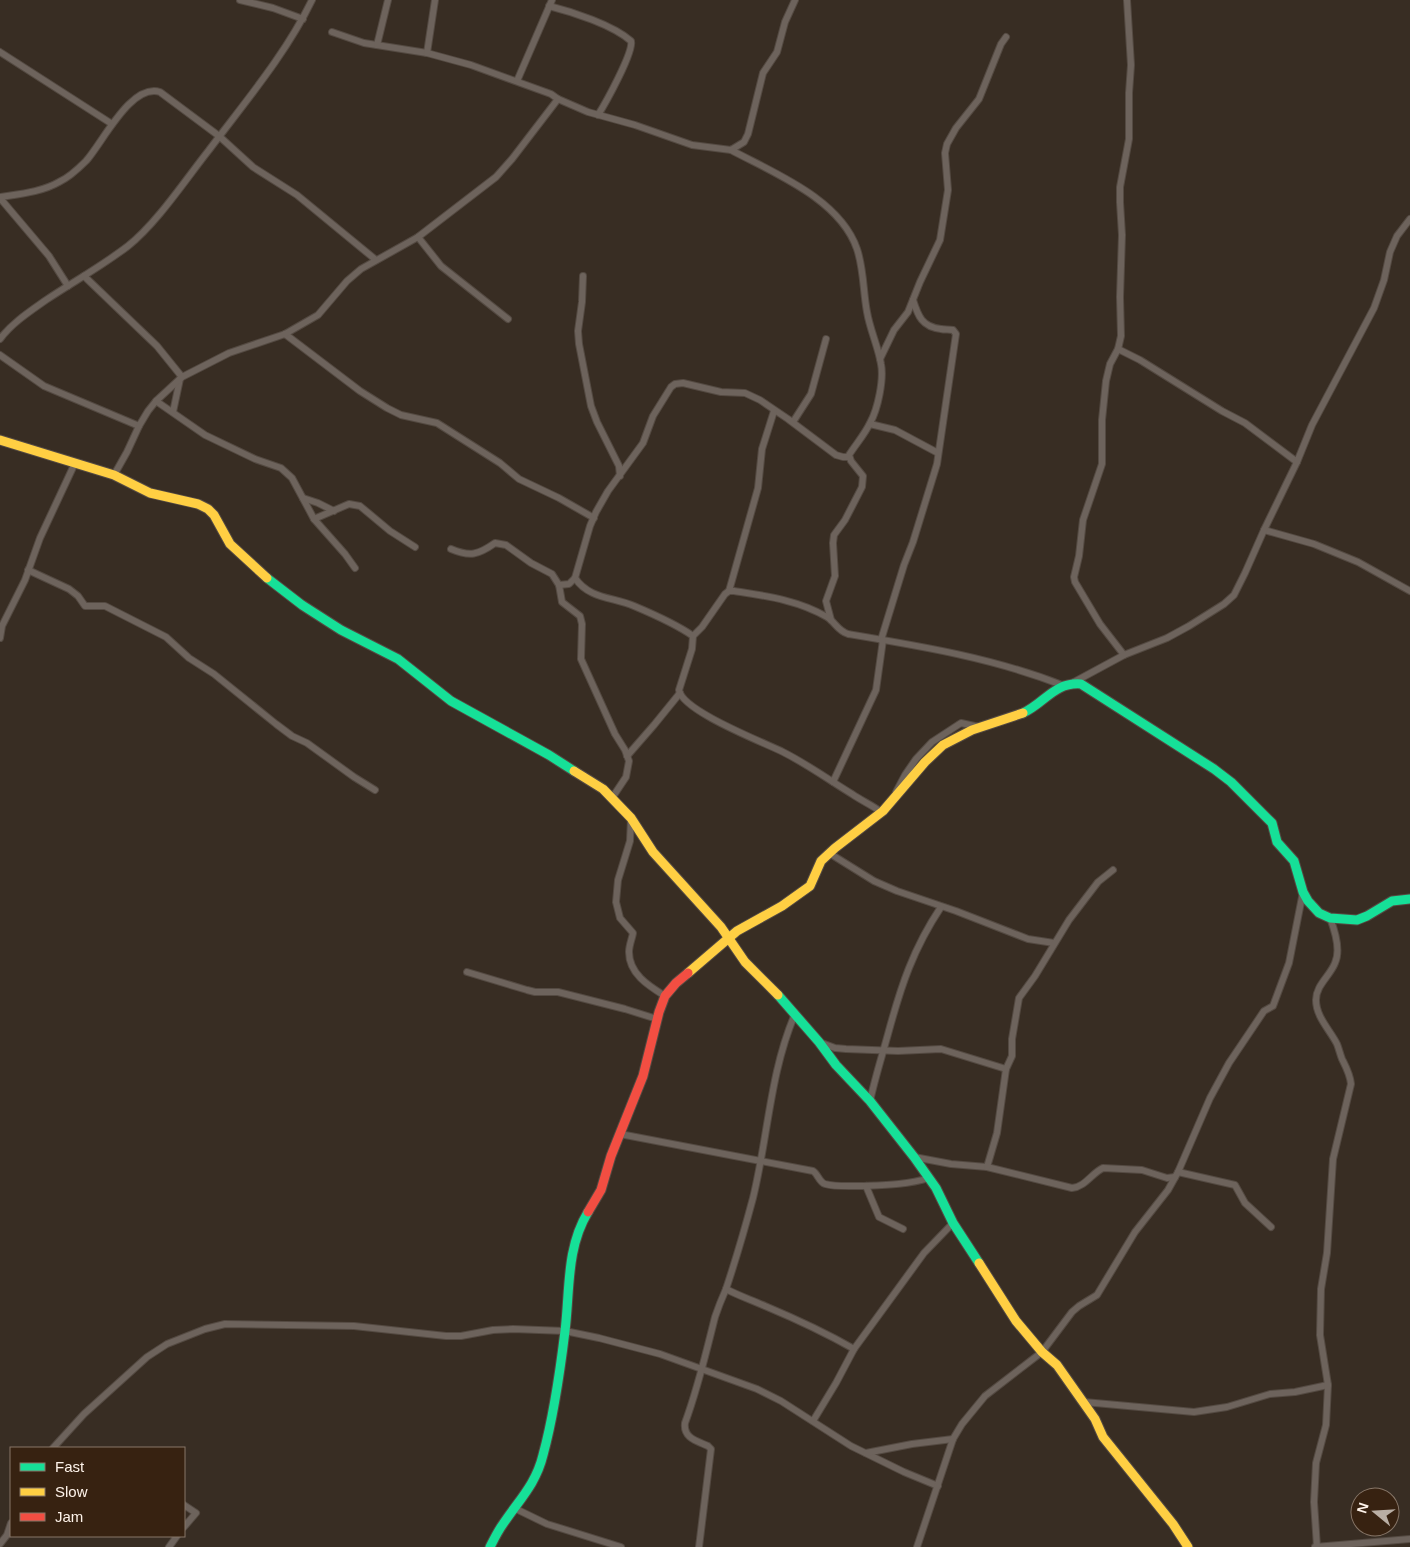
<svg xmlns="http://www.w3.org/2000/svg" width="1410" height="1547" font-family="Arial,sans-serif">
	<style>
		.lines { fill: none; stroke-linecap: round; stroke-linejoin: round }
		.street-casing { stroke: #544a42; stroke-width: 8 }
		.fast-casing { stroke: #544a42; stroke-width: 11 }
		.slow-casing { stroke: #544a42; stroke-width: 11 }
		.jam-casing { stroke: #544a42; stroke-width: 11 }
		.street { stroke: #6d635c; stroke-width: 6 }
		.fast { stroke: #16e098; stroke-width: 9 }
		.slow { stroke: #ffcf43; stroke-width: 9 }
		.jam { stroke: #f24e42; stroke-width: 9 }
	</style>
	<rect width="100%" height="100%" fill="#382d23"/>
	<g class="lines">
		<g class="street-casing">
			<g id="street">
				<polyline points="240,0 273,8 303,19"/>
				<path d="M 549,6 C 573,12 613,25 631,41 C 634,52 605,104 598,115"/>
				<polyline points="332,32 364,43 427,53 471,65 551,94 558,99 588,112 635,125 692,145 731,150 744,142 748,134 763,73 777,52 785,22 795,0"/>
				<polyline points="377,45 388,0"/>
				<polyline points="0,52 112,124"/>
				<polyline points="427,53 435,0"/>
				<polyline points="517,81 552,0"/>
				<path d="M 731,150 C 774,173 840,199 857,249 C 864,270 863,291 867,312 C 870,330 878,346 881,364 C 884,379 878,409 870,423 C 865,434 856,444 849,455 L 851,461 L 863,476 L 862,487 L 845,520 L 834,535 L 833,543 L 835,576 L 826,601 L 831,620"/>
				<path d="M 0,197 C 19,194 42,192 59,182 C 68,178 79,168 86,161 C 103,142 131,83 160,92 L 219,136 L 253,167 L 297,195 L 376,260"/>
				<polyline points="0,198 49,256 68,286"/>
				<polyline points="418,237 441,266 508,319"/>
				<polyline points="84,276 157,346 182,377"/>
				<polyline points="583,276 582,302 578,331 579,344 591,406 597,422 619,466 620,476"/>
				<polyline points="285,334 360,391 387,408 401,415 437,423 500,463 519,479 559,498 594,518"/>
				<path d="M 0,339 C 12,323 29,312 46,300 C 73,282 102,266 128,246 C 157,223 186,179 209,150 C 245,102 286,54 312,0"/>
				<polyline points="1118,349 1140,360 1222,411 1245,423 1297,462"/>
				<polyline points="0,355 44,386 139,426"/>
				<polyline points="880,359 894,330 908,312 920,282 940,240 948,190 945,153 947,144 956,128 979,99 1001,44 1006,37"/>
				<polyline points="156,401 205,435 255,459 281,468 292,478 314,519 345,554 355,568"/>
				<polyline points="173,412 180,379"/>
				<polyline points="793,422 811,394 826,339"/>
				<polyline points="870,424 895,430 938,453"/>
				<polyline points="114,475 127,452 139,426 148,411 156,401 182,377 229,353 285,334 318,315 347,281 361,269 418,237 496,177 512,159 558,99"/>
				<polyline points="303,498 318,503 334,511"/>
				<polyline points="314,519 349,504 360,506 390,531 415,547"/>
				<polyline points="1264,530 1314,544 1358,562 1410,591"/>
				<path d="M 451,549 C 470,557 478,555 495,543 L 506,545 L 531,563 L 552,574 L 559,585 L 562,602 L 580,616 L 582,624 L 581,659 L 615,734 L 625,750 L 629,761 L 626,777 L 612,798"/>
				<polyline points="28,570 69,589 78,596 85,606 105,606 166,637 189,658 214,674 276,724 292,736 307,743 354,777 375,790"/>
				<path d="M 575,578 C 589,599 613,597 634,606 C 653,614 676,624 693,636 L 692,649 L 679,690 C 682,711 763,742 783,752 C 807,764 829,780 852,794 C 862,801 872,805 881,812"/>
				<polyline points="559,585 569,584 575,578 590,526 596,512 608,491 643,443 653,416 671,387 675,384 683,383 721,392 745,393 760,400 788,419 836,455 843,457 849,457"/>
				<polyline points="729,591 758,488 762,449 774,411"/>
				<path d="M 693,636 L 702,627 L 725,594 L 729,591 L 734,591 C 766,596 798,600 827,617 C 835,622 838,631 848,634 C 920,646 993,658 1062,685"/>
				<polyline points="0,638 2,626 25,580 40,538 75,463"/>
				<path d="M 881,640 L 904,565 L 913,542 L 937,464 L 956,334 L 953,330 C 949,329 945,330 941,329 C 922,327 918,316 913,300"/>
				<polyline points="1124,655 1100,624 1075,582 1074,577 1079,556 1083,520 1102,464 1102,420 1106,381 1110,364 1118,349 1121,336 1120,297 1122,235 1120,202 1120,187 1129,139 1129,93 1131,65 1127,0"/>
				<polyline points="1074,682 1124,655 1167,638 1189,626 1224,604 1234,595 1245,573 1264,530 1297,462 1312,425 1374,308 1384,280 1390,252 1397,236 1410,219"/>
				<polyline points="627,756 654,725 680,693"/>
				<polyline points="833,782 876,690 883,640"/>
				<polyline points="896,792 905,775 916,759 932,742 961,723 979,727"/>
				<path d="M 631,819 L 630,841 L 618,880 L 616,902 L 620,918 L 633,933 C 632,939 629,945 629,952 C 629,974 649,986 665,996"/>
				<polyline points="829,853 874,881 897,891 956,911 1028,939 1054,943"/>
				<polyline points="467,972 527,990 535,992 558,992 625,1009 657,1019"/>
				<polyline points="819,1042 835,1048 846,1049 898,1051 941,1049 1006,1069"/>
				<path d="M 870,1101 C 875,1078 882,1056 888,1034 C 901,986 913,949 941,907"/>
				<path d="M 620,1134 L 813,1171 C 818,1174 819,1182 825,1184 C 836,1187 849,1186 860,1186 C 884,1185 906,1185 929,1178"/>
				<path d="M 914,1157 L 951,1164 L 987,1167 L 1072,1188 C 1085,1187 1092,1173 1103,1168 L 1142,1170 L 1167,1178 L 1175,1177"/>
				<polyline points="987,1167 997,1133 1006,1069 1012,1056 1012,1039 1019,998 1035,976 1069,920 1098,882 1113,870"/>
				<polyline points="1178,1172 1235,1185 1245,1203 1271,1227"/>
				<polyline points="866,1186 879,1217 903,1229"/>
				<path d="M 726,1289 C 739,1296 752,1300 765,1306 C 796,1319 826,1333 854,1349"/>
				<polyline points="1084,1402 1194,1412 1227,1407 1270,1394 1295,1392 1328,1385"/>
				<polyline points="813,1421 836,1383 854,1349 924,1253 953,1223"/>
				<polyline points="53,1448 84,1414 147,1357 167,1344 205,1329 225,1324 354,1326 446,1336 461,1336 493,1330 513,1329 565,1331 599,1338 660,1354 757,1389 781,1401 851,1446 904,1472 938,1486"/>
				<polyline points="866,1453 912,1444 953,1439"/>
				<polyline points="184,1505 196,1513 184,1527"/>
				<polyline points="514,1508 547,1524 621,1547"/>
				<polyline points="0,1544 7,1535 11,1523"/>
				<polyline points="169,1547 177,1536"/>
				<path d="M 699,1547 L 711,1449 L 708,1446 C 697,1441 683,1438 685,1423 C 698,1388 706,1353 715,1317 C 718,1308 722,1298 726,1289 C 736,1259 745,1228 753,1198 C 768,1137 770,1072 795,1014"/>
				<polyline points="917,1547 953,1439 962,1424 985,1396 1042,1352 1072,1312 1079,1306 1097,1295 1135,1232 1168,1190 1178,1172 1210,1098 1229,1063 1264,1011 1273,1006 1289,963 1303,892"/>
				<polyline points="1315,1547 1410,1539"/>
				<path d="M 1317,1547 L 1314,1502 L 1316,1463 L 1326,1425 L 1328,1385 L 1320,1335 L 1321,1289 L 1327,1253 L 1333,1159 L 1351,1084 C 1350,1074 1346,1067 1342,1059 C 1340,1054 1339,1049 1337,1044 C 1330,1030 1316,1017 1316,1000 C 1316,985 1330,976 1335,963 C 1341,950 1335,931 1330,918"/>
			</g>
		</g>
		<g class="fast-casing">
			<g id="fast">
				<polyline points="267,578 302,605 341,630 398,659 451,701 549,755 574,771"/>
				<path d="M 1023,713 C 1045,703 1054,682 1081,684 L 1214,769 L 1231,782 L 1272,823 L 1277,842 L 1294,861 L 1303,892 L 1308,901 L 1319,913 L 1330,918 L 1357,920 L 1367,916 L 1392,901 L 1410,899"/>
				<polyline points="778,995 819,1042 836,1065 870,1101 914,1157 936,1188 953,1223 979,1263"/>
				<path d="M 490,1547 C 494,1539 498,1531 503,1524 C 519,1500 536,1484 543,1455 C 554,1415 560,1372 565,1331 C 570,1291 566,1248 588,1212"/>
			</g>
		</g>
		<g class="slow-casing">
			<g id="slow">
				<polyline points="0,440 114,475 150,493 198,504 208,509 214,515 230,544 267,578"/>
				<polyline points="574,771 603,789 631,818 653,852 721,927 745,962 778,995"/>
				<polyline points="688,973 737,931 782,906 810,886 821,861 835,848 883,811 925,762 943,745 972,730 1023,713"/>
				<polyline points="979,1263 1016,1321 1042,1352 1057,1365 1095,1419 1103,1437 1173,1524 1188,1547"/>
			</g>
		</g>
		<g class="jam-casing">
			<polyline id="jam" points="588,1212 601,1190 611,1156 643,1076 659,1012 665,996 676,983 688,973"/>
		</g>
		<use href="#street" class="street"/>
		<use href="#fast" class="fast"/>
		<use href="#slow" class="slow"/>
		<use href="#jam" class="jam"/>
	</g>
	<rect x="10" y="1447" width="175" height="90" fill="#372211" stroke="#877668"/>
	<rect x="20" y="1463" width="25" height="8" fill="#16e098" stroke="#877668"/>
	<text x="55" y="1472" font-size="15" fill="#fef3ea">Fast</text>
	<rect x="20" y="1488" width="25" height="8" fill="#ffcf43" stroke="#877668"/>
	<text x="55" y="1497" font-size="15" fill="#fef3ea">Slow</text>
	<rect x="20" y="1513" width="25" height="8" fill="#f24e42" stroke="#877668"/>
	<text x="55" y="1522" font-size="15" fill="#fef3ea">Jam</text>
	<g transform="translate(1375 1512) rotate(288)"><circle r="24" fill="#372211" stroke="#877668"/>
	<path d="M0-4L9 19L0 12L-9 19Z" fill="#b9aea4"/>
	<text y="-8" font-size="14" font-weight="bold" text-anchor="middle" fill="#fef3ea">N</text>
	</g>
</svg>
